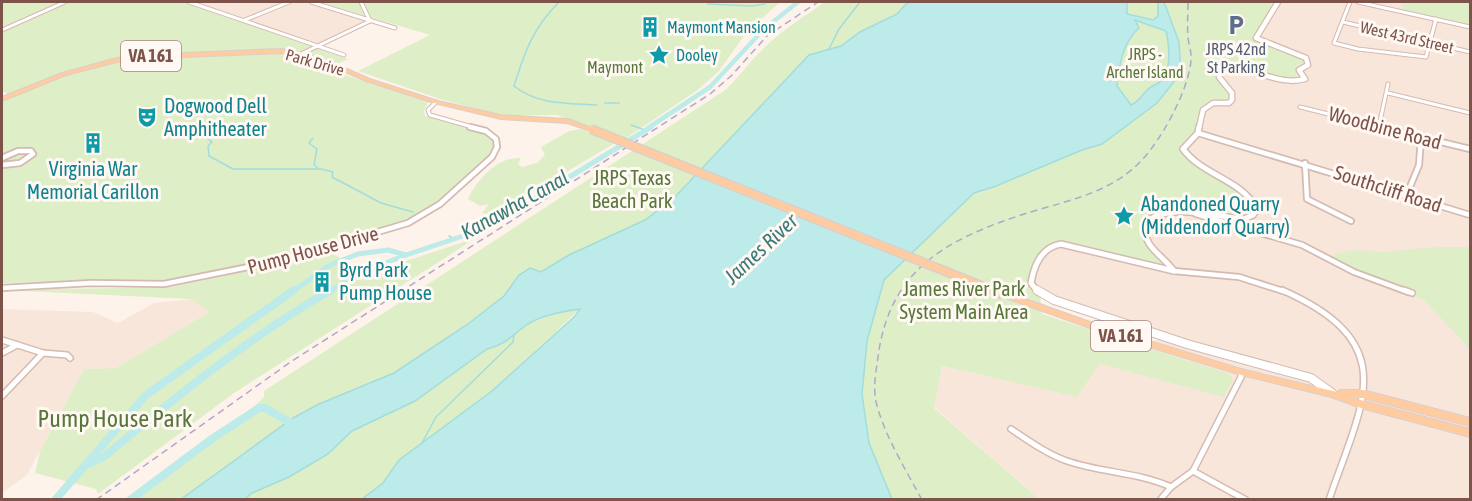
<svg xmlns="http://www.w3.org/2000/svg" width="1472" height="501" font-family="'Asap Condensed',sans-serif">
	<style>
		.residential { fill: #f9e6db }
		.green { fill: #deeec7 }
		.water { fill: #bcebe9; stroke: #a2dddc; stroke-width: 1.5; fill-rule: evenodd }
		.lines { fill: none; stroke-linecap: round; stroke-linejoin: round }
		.stream { stroke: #a2dddc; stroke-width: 1.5 }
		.canal-far2 { stroke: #bcebe9; stroke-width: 4.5 }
		.canal-far1 { stroke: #bcebe9; stroke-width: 5 }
		.canal { stroke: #bcebe9; stroke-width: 8 }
		.minor-far2-casing { stroke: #d5bab1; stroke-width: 5 }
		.minor-far1-casing { stroke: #d5bab1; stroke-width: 8 }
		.minor-casing { stroke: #d5bab1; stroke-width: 8 }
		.tertiary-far2-casing { stroke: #d5bab1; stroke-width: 7 }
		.tertiary-far1-casing { stroke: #d5bab1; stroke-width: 8 }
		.tertiary-casing { stroke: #d5bab1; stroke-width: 10 }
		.primary-casing { stroke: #dbcfcc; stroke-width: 2 }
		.minor-far2 { stroke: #fff; stroke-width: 3 }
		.minor-far1 { stroke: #fff; stroke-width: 4.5 }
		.minor { stroke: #fff; stroke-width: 5 }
		.tertiary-far2 { stroke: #fff; stroke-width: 4.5 }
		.tertiary-far1 { stroke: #fff; stroke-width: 5 }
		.tertiary { stroke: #fff; stroke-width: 8 }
		.primary { fill: #ffcba1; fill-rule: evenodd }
		.rail { stroke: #b3a6cb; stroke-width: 1.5; stroke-dasharray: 7 4.5; stroke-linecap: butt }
		.primary-bridge-far1-casing { stroke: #dbcfcc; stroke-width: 10; stroke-linecap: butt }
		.primary-bridge-casing { stroke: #dbcfcc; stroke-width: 12; stroke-linecap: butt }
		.primary-bridge-far1 { stroke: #ffcba1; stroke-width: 7 }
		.primary-bridge { stroke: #ffcba1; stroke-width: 9 }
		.labels { text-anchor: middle; stroke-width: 6; stroke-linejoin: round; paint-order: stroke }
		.far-culture-label { font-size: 16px; fill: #0d838f; stroke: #fff8f3; text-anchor: start }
		.far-street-label { font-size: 16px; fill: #7d534a; stroke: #fff8f3 }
		.far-service-label { font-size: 16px; fill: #4e5e75; stroke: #fff8f3 }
		.far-park-label { font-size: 16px; fill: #57773b; stroke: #fff8f3 }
		.shield { fill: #fff8f3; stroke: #a4847d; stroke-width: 1.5 }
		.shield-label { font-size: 18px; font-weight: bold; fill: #7d534a }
		.culture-label { font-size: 20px; fill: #0d838f; stroke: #fff8f3; text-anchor: start }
		.street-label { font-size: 20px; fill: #7d534a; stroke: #fff8f3 }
		.park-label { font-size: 20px; fill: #57773b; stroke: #fff8f3 }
		.water-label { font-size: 21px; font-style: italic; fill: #397b79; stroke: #fff8f3 }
		.near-park-label { font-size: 24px; fill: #57773b; stroke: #fff8f3 }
	</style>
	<rect width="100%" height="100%" fill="#fef3eb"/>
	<g class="residential">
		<polygon points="194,2 303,2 364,21 318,44"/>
		<polygon points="1278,2 1470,2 1470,499 1039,499 934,407 942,366 1077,397 1100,364 1163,337 1036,290 1032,276 1052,246 1152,248 1143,224 1213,175 1183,149 1219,77 1221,68 1237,66 1257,40"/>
		<polygon points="191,299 209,312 116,368 84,369 27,475 2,493 2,309 93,312 118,323 154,303"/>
	</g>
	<g class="green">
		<polygon points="2,2 183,2 348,59 327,69 428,102 424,111 425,116 485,133 492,139 494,147 487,157 449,192 411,220 281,259 171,280 2,283 2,100 11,96 2,91"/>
		<polygon points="319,2 780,2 746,33 719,71 699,89 622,141 557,115 508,115 489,112 440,99 358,71 430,35"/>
		<path d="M 825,2 L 908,2 L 897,14 L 860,32 L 841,46 L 809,55 L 674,198 L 645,220 L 569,255 L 541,273 L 529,268 L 519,275 L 504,296 L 468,324 L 391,375 L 189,499 L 129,500 L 243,417 L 264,397 L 264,391 L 724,91 C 738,79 748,63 762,50 C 781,31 803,17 825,2 Z"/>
		<polygon points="1127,2 1158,2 1158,16 1153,20 1127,14"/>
		<path d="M 1164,2 L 1278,2 L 1256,36 L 1299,55 L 1309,62 L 1299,70 L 1305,79 C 1279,81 1244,60 1222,68 L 1219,77 L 1232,93 L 1229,103 L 1213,103 L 1204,110 L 1198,133 L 1184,147 L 1185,153 L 1245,193 L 1257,209 L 1244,219 L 1178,212 L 1146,219 L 1143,234 L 1174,271 L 1072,245 L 1052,246 L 1035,270 L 1031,280 L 1040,294 L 1042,314 L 1229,374 L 1233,379 L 1224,397 L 1100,364 L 1077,397 L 942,366 L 934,408 L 1039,499 L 892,499 L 869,443 L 862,394 L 867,341 L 884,280 L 974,193 L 996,186 L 1082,150 L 1102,144 L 1181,73 L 1179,42 Z"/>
		<polygon points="1402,2 1470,2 1470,27 1403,12"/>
		<path d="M 1135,20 C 1147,22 1154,29 1166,31 C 1169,42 1171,68 1164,78 C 1160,84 1152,85 1148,89 C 1142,95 1139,102 1131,105 L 1117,85 C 1118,70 1121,40 1135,31 Z"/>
		<path d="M 581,129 L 615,143 L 494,215 L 482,213 L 489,204 L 480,206 L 468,199 C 477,179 498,156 521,158 L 518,164 L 522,167 L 537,163 L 545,155 L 541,147 L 569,131 Z"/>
		<polygon points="476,238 234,393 98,494 96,489 35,473 40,451 84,369 116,368 209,312 191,299 2,290 172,287 279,264 327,250 366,274"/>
		<polygon points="1435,247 1470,247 1470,349 1424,300 1329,259 1334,254 1355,250 1383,252"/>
		<path d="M 581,308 L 492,391 L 399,460 L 383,483 L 362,499 L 245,500 L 252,493 L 289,477 L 328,454 L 352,431 L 415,401 L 487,348 C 512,344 512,332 531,323 C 545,316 565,311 581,308 Z"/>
	</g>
	<path class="water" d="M 908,2 L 1127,2 L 1127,14 L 1153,20 L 1158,16 L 1158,2 L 1164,2 L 1179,42 L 1181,73 L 1157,103 L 1102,144 L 1082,150 L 996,186 L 974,193 L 884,280 L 867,341 L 862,394 L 869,443 L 892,499 L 362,499 L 383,483 L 399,460 L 492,391 L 575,316 L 580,309 C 565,311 541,316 528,324 C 513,334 506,345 487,349 L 415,401 L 352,431 L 328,454 L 289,477 L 252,493 L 245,499 L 180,500 L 293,418 L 319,404 L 394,373 L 468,324 L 504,296 L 519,275 L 530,268 L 541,272 L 569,255 L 645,220 L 674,198 L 809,55 L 841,46 L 860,32 L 897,14 ZM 1135,20 L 1166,31 C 1169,43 1171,68 1164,78 C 1160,84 1152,85 1148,89 C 1142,95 1139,102 1131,105 L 1117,86 C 1119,65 1123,42 1139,28 Z"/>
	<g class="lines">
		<g class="stream">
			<path d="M 559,2 C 533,28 525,51 514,86 C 537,105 569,103 597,105"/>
			<polyline points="708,4 751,6 765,4"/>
			<polyline points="829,49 839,29 860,2"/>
			<polyline points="605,103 619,103"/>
			<polyline points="631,125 645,130"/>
			<polyline points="198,131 212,142 208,146 209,156 233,169 321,169 333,172 332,177 381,203 413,212"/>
			<polyline points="313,138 309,143 317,149 314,165 318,168"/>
			<polyline points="449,236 454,239"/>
			<polyline points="422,443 436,417 513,342 514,335"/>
		</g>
		<polyline class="canal-far2" points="648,128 710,87 764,29 798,2"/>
		<g class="canal-far1">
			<polyline points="292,292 330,265 358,254 388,250 406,255 466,235 519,208 651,127"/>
			<polyline points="328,292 362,272 406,255"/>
		</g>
		<g class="canal">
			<path d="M 91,463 L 105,456 C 177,396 249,337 331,290"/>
			<polyline points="55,500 146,395 294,290"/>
			<polyline points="130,500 213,438 259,408 265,408 294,425"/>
		</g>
		<g class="minor-far2-casing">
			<g id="minor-far2">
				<polyline points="189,2 344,55"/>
				<polyline points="311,2 395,28"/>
				<polyline points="361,2 370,21"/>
				<polyline points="1350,2 1334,43 1358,49 1426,57 1436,19"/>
				<polyline points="1358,2 1470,27"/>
				<polyline points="245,20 289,2"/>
				<polyline points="1343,22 1470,52"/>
				<polyline points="2,30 65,2"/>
				<polyline points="301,54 370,21"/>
				<polyline points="1388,93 1470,113"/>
				<polyline points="436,102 428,110 430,115 476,128"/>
				<polyline points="1300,107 1385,128"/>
				<polyline points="1379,126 1388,84"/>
			</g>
		</g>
		<g class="minor-far1-casing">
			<g id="minor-far1">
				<polyline points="1379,127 1470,149"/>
				<polyline points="1198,133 1470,215"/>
				<polyline points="2,158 18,151 31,151 33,154 20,163 2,165"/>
				<polyline points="1305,163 1307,199 1351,221"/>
				<polyline points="1407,194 1419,165 1421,138"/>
				<polyline points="1196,214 1302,245 1354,272 1408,292"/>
				<polyline points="1174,271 1239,277 1286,292"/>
				<polyline points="2,288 91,283 164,284 283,260 408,223 440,204 492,157 497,147 496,139 486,131 470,127"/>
			</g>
		</g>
		<g class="minor-casing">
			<g id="minor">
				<path d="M 1282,290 C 1404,344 1362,402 1329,500"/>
				<polyline points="1404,290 1412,293"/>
				<polyline points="2,340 43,353 67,355 70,358"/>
				<polyline points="2,353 17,345"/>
				<polyline points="2,396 43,353"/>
				<path d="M 1011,429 C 1029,441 1047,454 1067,461 C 1102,473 1138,472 1171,487"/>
				<polyline points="1193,471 1246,500"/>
				<polyline points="1160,500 1171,487 1193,471 1241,377 1241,372"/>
			</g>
		</g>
		<g class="tertiary-far2-casing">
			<path id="tertiary-far2" d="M 1199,128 L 1203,110 L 1213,103 L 1229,103 L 1232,100 L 1232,93 L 1219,77 L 1221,68 C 1250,64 1277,87 1305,79 L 1299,70 L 1308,65 L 1306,58 L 1256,38 L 1278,2"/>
		</g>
		<g class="tertiary-far1-casing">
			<g id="tertiary-far1">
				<path d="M 1174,271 C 1161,253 1144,249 1144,224 C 1168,201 1214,217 1244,219 L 1253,215 L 1257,209 C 1241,179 1203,176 1183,149 L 1198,133 L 1199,127"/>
				<path d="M 1038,292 L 1031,283 C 1034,265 1042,247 1061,244 L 1174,271"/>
			</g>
		</g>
		<g class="tertiary-casing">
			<polyline id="tertiary" points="1037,290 1054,300 1187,344 1311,378 1332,393"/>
		</g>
		<g class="primary-casing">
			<g id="primary">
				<polygon points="281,49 303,53 333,63 370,79 438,101 501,115 568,119 594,129 591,131 567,123 501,119 434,103 366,81 329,65 300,55 281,53 161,58 117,62 66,75 2,101 2,97 62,73 117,58 161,54"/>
				<polygon points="1003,291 1107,328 1241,369 1337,392 1340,390 1363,390 1470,418 1470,426 1363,398 1353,398 1470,429 1470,437 1361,408 1331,397 1241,375 1101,332 1000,296 999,294 1000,292"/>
			</g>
		</g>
		<use href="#minor-far2" class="minor-far2"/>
		<use href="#minor-far1" class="minor-far1"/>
		<use href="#minor" class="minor"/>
		<use href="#tertiary-far2" class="tertiary-far2"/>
		<use href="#tertiary-far1" class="tertiary-far1"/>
		<use href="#tertiary" class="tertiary"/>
		<use href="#primary" class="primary"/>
		<g class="rail">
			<polyline points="96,500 292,361 710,94 731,76 767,36 818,2"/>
			<path d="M 922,500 C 905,468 885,437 876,402 C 873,387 876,371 878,357 C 889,272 943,241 1018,216 C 1060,202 1109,195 1141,161 C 1162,139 1188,91 1191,61 C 1192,53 1189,46 1188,38 C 1187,26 1188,14 1188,2"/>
		</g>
		<g class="primary-bridge-far1-casing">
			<polyline id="primary-bridge-far1" points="591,129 997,292"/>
		</g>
		<g class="primary-bridge-casing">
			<polyline id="primary-bridge" points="993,290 1003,294"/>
		</g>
		<use href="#primary-bridge-far1" class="primary-bridge-far1"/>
		<use href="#primary-bridge" class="primary-bridge"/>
	</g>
	<defs>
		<g id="parking-bare" transform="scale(1.62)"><path d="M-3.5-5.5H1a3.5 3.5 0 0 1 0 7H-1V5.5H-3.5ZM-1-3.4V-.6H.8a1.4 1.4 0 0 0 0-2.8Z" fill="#5c6f8a" stroke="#fff8f3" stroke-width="2.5" paint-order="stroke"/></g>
		<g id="building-bare" transform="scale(1.62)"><path d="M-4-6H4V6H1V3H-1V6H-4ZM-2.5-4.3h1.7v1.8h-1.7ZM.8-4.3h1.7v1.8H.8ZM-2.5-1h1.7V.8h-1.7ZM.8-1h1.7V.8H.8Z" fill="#0f9aa8" stroke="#fff8f3" stroke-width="2.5" paint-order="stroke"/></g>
		<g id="sight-bare" transform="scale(1.62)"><path d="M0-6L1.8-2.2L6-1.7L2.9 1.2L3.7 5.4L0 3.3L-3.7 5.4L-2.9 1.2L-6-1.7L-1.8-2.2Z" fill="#0f9aa8" stroke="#fff8f3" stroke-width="2.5" paint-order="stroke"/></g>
		<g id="theatre-bare" transform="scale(1.62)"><path d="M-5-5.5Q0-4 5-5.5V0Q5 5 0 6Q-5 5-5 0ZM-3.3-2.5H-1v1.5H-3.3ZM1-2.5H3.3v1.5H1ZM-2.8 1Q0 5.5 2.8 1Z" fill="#0f9aa8" stroke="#fff8f3" stroke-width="2.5" paint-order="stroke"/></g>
	</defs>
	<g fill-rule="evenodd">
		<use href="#parking-bare" x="1236" y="25"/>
		<use href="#building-bare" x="650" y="27"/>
		<use href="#sight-bare" x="659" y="55"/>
		<use href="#theatre-bare" x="147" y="117"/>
		<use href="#building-bare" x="93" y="143"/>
		<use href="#sight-bare" x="1124" y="216"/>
		<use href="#building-bare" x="322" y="282"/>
	</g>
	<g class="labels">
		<g class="far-culture-label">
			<text x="667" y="33">Maymont Mansion</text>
			<text x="676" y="61">Dooley</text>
		</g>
		<g class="far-street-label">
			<text transform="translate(1407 37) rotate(13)" y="6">West 43rd Street</text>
			<text transform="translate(315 62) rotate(16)" y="6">Park Drive</text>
		</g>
		<g class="far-service-label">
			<text x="1236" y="55">JRPS 42nd<tspan x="1236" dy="18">St Parking</tspan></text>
		</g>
		<g class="far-park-label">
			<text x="1145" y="60">JRPS -<tspan x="1145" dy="18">Archer Island</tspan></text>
			<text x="615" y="73">Maymont</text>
		</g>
		<g class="shield">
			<rect x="121" y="41" width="60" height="30" rx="4.5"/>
			<rect x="1091" y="321" width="60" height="30" rx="4.5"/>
		</g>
		<g class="shield-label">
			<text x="151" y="62">VA 161</text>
			<text x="1121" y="342">VA 161</text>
		</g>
		<g class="culture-label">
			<text x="164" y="113">Dogwood Dell<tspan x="164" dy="23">Amphitheater</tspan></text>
			<text x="93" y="176" text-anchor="middle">Virginia War<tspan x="93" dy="23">Memorial Carillon</tspan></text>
			<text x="1141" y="211">Abandoned Quarry<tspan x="1141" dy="23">(Middendorf Quarry)</tspan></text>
			<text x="339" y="277">Byrd Park<tspan x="339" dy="23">Pump House</tspan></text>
		</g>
		<g class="street-label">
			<text transform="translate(1385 128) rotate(15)" y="7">Woodbine Road</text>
			<text transform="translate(1388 189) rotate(18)" y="7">Southcliff Road</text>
			<text transform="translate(313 250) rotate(-15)" y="7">Pump House Drive</text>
		</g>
		<g class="park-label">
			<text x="632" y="185">JRPS Texas<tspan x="632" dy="23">Beach Park</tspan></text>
			<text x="964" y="296">James River Park<tspan x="964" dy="23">System Main Area</tspan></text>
		</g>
		<g class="water-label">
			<text transform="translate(515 205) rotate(-29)" y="7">Kanawha Canal</text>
			<text transform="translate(761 249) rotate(-43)" y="7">James River</text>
		</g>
		<g class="near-park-label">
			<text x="115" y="427">Pump House Park</text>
		</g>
	</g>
	<rect width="1472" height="501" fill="none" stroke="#7d534a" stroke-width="6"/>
</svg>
